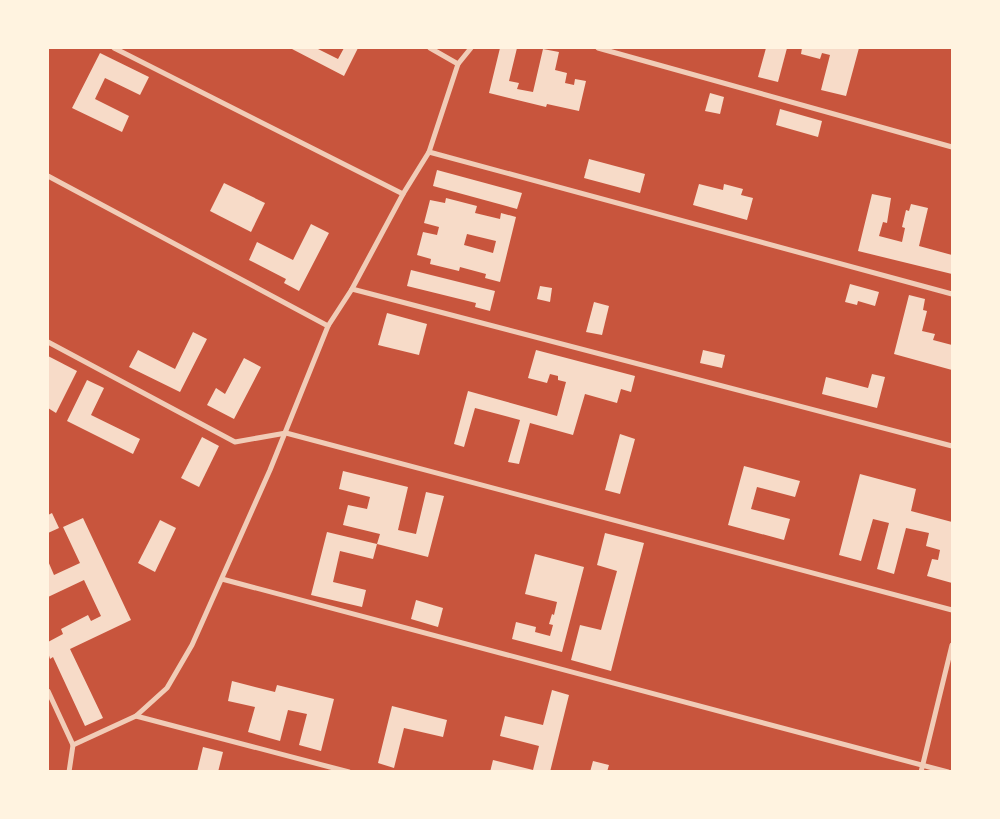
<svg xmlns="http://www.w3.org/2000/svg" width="1000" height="819" font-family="'Asap Condensed',sans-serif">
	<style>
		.building { fill: #f7dbc8; fill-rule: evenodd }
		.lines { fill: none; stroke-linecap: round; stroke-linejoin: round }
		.minor { stroke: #f1ccb7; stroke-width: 5 }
	</style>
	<rect width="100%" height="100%" fill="#c8553d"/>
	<g class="building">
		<polygon points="293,48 316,48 338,59 344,48 358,48 344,76 292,49"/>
		<polygon points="500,48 517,48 509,81 519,83 517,89 533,92 543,49 559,52 555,70 567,73 565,83 574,85 575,79 586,81 579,111 547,104 546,107 489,93"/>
		<polygon points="766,48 787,48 778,82 758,77"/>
		<polygon points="802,48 859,48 846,96 821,90 830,55 822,53 820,59 801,54"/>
		<polygon points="100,53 149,77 140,95 105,78 95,99 129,116 122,132 72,108"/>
		<polygon points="710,93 724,97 720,114 705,111"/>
		<polygon points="780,109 822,121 818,137 776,125"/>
		<polygon points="589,159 645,174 640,193 584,178"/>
		<polygon points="437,170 522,193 517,209 433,186"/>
		<polygon points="224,183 265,203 251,232 210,211"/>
		<polygon points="699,184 723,190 724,184 743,189 741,195 753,198 747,220 693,205"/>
		<polygon points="872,194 891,198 887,223 883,222 879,236 902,242 905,228 902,227 906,210 909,211 911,204 928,208 919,246 952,255 952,274 858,251"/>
		<path d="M 446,198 L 477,206 L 475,213 L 500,219 L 501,213 L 516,217 L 500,282 L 485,278 L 486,274 L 460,267 L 459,271 L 430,264 L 431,259 L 417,255 L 423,232 L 437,235 L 439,227 L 424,223 L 430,200 L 445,203 ZM 467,234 L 496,241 L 493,253 L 464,245 Z"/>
		<polygon points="311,224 329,233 299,291 284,283 286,279 249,260 257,242 293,260"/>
		<polygon points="411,270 495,291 490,311 475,307 476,303 407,286"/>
		<polygon points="850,284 879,292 875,306 858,301 857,305 845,302"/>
		<polygon points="540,286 552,288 550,302 537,299"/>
		<polygon points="909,295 925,299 923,310 927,311 922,331 935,334 933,340 952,345 952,370 894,354"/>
		<polygon points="594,302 609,306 602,335 586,332"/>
		<polygon points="387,313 427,324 419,355 378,345"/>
		<polygon points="193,332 207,339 180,392 129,367 138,350 175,369"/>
		<polygon points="536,350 635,376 631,392 621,389 617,403 585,394 573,435 530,423 519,464 508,462 520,420 475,408 464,447 454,444 468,391 557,416 566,382 558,380 558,376 550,374 547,383 528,378"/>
		<polygon points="703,350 725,355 722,368 700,363"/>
		<polygon points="48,356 77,371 56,413 48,408"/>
		<polygon points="244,358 261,367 234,419 207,405 216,388 225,394"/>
		<polygon points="872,374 885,377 877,408 822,394 826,377 868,388"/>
		<polygon points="87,380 104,388 91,415 140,439 133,454 67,421"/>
		<polygon points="620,434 635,439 620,494 605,490"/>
		<polygon points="202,437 219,446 199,487 181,478"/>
		<polygon points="744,466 800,481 795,497 757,487 751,509 790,519 784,540 728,525"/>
		<polygon points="343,471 408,487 398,530 416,534 426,492 444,496 428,557 377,544 380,534 343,525 348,505 367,509 370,497 339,489"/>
		<polygon points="860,474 916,489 911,511 952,522 952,583 927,576 932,559 938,560 940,550 926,546 929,533 906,528 894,574 877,569 889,523 873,519 861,561 839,555"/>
		<polygon points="52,513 59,528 48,533 48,515"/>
		<polygon points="83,518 131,620 70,649 103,718 85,726 53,657 50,659 48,652 48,642 63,634 61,629 88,615 91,621 101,616 84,580 48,597 48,561 54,575 80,563 63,527"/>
		<polygon points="160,520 176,528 155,572 138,563"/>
		<polygon points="327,532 377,544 373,559 340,551 333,582 366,590 362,607 311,595"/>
		<polygon points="605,533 644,543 611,671 571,660 580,625 601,630 617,571 597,565"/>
		<polygon points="535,554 584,567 562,652 512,639 516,622 536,627 535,632 550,636 553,625 549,624 552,614 554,615 557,602 525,594"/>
		<polygon points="416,600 443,608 438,627 411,619"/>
		<polygon points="232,681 275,692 277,685 334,699 321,751 299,745 307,714 288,710 280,741 248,732 255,707 228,701"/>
		<polygon points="552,690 569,695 550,772 490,772 493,760 533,770 539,746 500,736 505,716 543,725"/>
		<polygon points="392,706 447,720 443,737 404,728 394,768 378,763"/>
		<polygon points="203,747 223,752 218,772 197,772"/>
		<polygon points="593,761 609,765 607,772 590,772"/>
	</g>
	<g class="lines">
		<g class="minor">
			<polyline points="114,48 403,194"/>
			<polyline points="430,48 458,64"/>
			<polyline points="598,48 952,147"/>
			<polyline points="429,152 952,294"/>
			<polyline points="48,176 328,326"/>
			<polyline points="352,289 952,446"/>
			<polyline points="48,342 235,442 286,433 952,610"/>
			<polyline points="222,579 948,772"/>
			<polyline points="48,691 73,745"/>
			<polyline points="136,716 349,772"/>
			<polyline points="69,772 73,745 136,716 167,688 192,645 270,470 328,326 352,289 403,194 429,152 458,64 471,48"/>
			<polyline points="921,772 952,645"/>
		</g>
	</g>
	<rect width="1000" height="819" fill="none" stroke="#fff3e0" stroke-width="98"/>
</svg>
